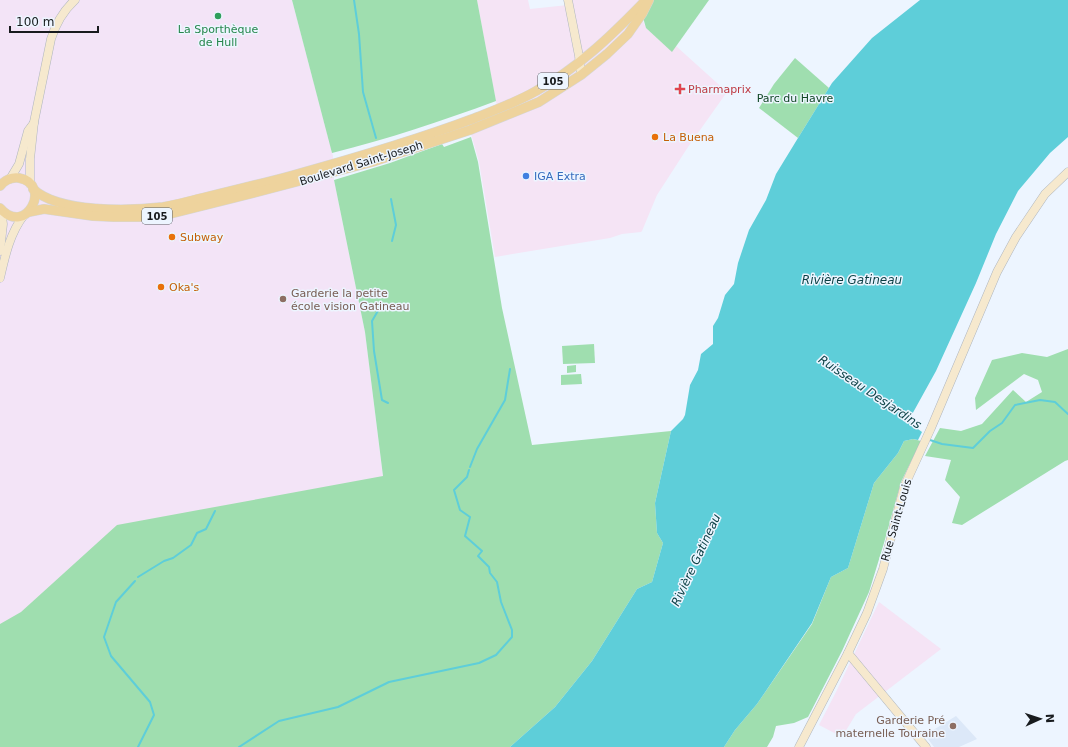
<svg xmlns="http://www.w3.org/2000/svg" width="1068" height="747" font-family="'DejaVu Sans',sans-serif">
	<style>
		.commercial { fill: #f5e4f5 }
		.industrial { fill: #f3e4f7 }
		.built { fill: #dce8f8 }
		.green { fill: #9fdeaf }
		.water { fill: #5eced9 }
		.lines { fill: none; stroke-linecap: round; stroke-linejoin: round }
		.stream { stroke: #5eced9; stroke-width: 2 }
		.secondary-casing { stroke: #afb6bf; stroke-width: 9 }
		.primary-casing { stroke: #d5d6d6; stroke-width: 10 }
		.secondary { stroke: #f6e9ce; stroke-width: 8 }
		.primary { stroke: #eed39d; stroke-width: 9 }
		.leisure-dot { fill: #2e9e5b; stroke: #edf5ff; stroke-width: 1.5 }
		.health-dot { fill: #e0444e; stroke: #edf5ff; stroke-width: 1.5 }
		.food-dot { fill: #e8710a; stroke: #edf5ff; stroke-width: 1.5 }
		.shop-dot { fill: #3f7fe0; stroke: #edf5ff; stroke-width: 1.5 }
		.education-dot { fill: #8d6e63; stroke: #edf5ff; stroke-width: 1.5 }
		.labels { text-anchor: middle; stroke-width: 3; stroke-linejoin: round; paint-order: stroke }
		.shield { fill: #edf5ff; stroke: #585c62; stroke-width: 1 }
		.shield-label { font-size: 10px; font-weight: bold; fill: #181b1e }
		.leisure-label { font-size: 11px; fill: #27864d; stroke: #edf5ff }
		.health-label { font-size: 11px; fill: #be3a42; stroke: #edf5ff; text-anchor: start }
		.park-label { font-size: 11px; fill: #124726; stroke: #edf5ff }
		.food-label { font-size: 11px; fill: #c56008; stroke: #edf5ff; text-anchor: start }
		.street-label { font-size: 11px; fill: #181b1e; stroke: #edf5ff }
		.shop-label { font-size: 11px; fill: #366cbe; stroke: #edf5ff; text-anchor: start }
		.education-label { font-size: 11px; fill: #785e54; stroke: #edf5ff; text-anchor: start }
		.water-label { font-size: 12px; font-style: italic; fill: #093f44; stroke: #edf5ff }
	</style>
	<rect width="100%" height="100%" fill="#edf5ff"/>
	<g class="commercial">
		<polygon points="477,0 528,0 530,9 568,5 568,0 649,0 643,21 646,28 672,51 676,46 727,92 688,147 657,195 642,231 641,232 622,234 610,238 495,257 479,162 470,130 499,118"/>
		<polygon points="879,602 941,649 856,714 842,737 819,725 836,692"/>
	</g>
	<polygon class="industrial" points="0,0 292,0 333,156 334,180 365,332 383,477 28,611 0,628"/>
	<polygon class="built" points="956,716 977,739 959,747 934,747 925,735"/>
	<g class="green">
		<path d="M 292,0 L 477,0 L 496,101 C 442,121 388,139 332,153 Z"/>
		<polygon points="649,0 709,0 672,52 646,28 642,14"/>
		<polygon points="795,58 829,88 798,138 759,108 774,84"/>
		<polygon points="471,137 478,162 502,308 532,445 671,431 655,503 657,533 663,543 652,582 637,589 592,661 555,707 510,747 0,747 0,624 21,612 117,525 383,476 365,332 334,180 390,163 442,144 444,147"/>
		<polygon points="594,344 595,363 563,364 562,346"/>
		<polygon points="1068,349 1068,460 1065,461 962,525 952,523 960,497 945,480 951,460 925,456 940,428 961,431 982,424 1013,390 1026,402 1042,392 1038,380 1024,374 976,410 975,398 992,360 1022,353 1047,357"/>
		<polygon points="576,365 576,372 567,373 567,366"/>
		<polygon points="581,374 582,384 561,385 561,375"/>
		<polygon points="913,439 921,441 901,482 884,543 869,592 842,651 808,717 794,723 776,726 773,737 767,747 724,747 735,730 757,704 812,624 831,577 848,568 874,483 898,453 904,441"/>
	</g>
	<polygon class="water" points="920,0 1068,0 1068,137 1050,153 1018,191 996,234 976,283 936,371 910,418 911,424 922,432 918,440 913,439 904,441 898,453 874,483 848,568 831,577 812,623 757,704 735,730 724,747 510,747 555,707 592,661 637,589 652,582 663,543 657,533 655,503 671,431 683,419 685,415 690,385 698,370 701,354 713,344 713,326 718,318 725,295 734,284 738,263 749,230 766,200 776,174 798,138 832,83 872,38"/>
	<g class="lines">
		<g class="stream">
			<polyline points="354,0 359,34 363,92 376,138"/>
			<polyline points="391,199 396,225 392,241"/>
			<polyline points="379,309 372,321 374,351 382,400 388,403"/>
			<polyline points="927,439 942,444 973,448 990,431 1002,423 1015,405 1040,400 1055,402 1068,414"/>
			<polyline points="470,467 477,449 505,400 510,369"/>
			<polyline points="138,577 164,561 173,558 191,545 197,533 206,529 215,511"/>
			<polyline points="135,581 116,602 104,637 111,656 150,702 154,715 138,747"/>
			<polyline points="239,747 279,721 338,707 389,682 479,663 496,655 512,637 512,630 501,602 497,582 490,573 489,567 478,556 482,551 465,536 470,517 460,510 454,490 467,477 469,470"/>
		</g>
		<g class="secondary-casing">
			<g id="secondary">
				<polyline points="568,0 579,56 581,75"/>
				<polyline points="10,179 19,164 28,131 34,123"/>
				<path d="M 30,184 L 30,159 L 34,122 L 51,39 C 56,23 63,11 75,0"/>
				<polyline points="0,251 3,224 1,209"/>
				<path d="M 0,278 C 5,256 10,233 24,215"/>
				<polyline points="848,653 926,747"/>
				<polyline points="799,747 848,653 867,613 883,569 904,487 931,428 997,272 1016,237 1045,194 1068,172"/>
			</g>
		</g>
		<g class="primary-casing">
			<g id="primary">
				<path d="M 0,186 C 5,180 11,177 19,178 C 53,184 26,238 0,208"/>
				<path d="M 33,189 C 59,213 129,211 163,207 C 176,205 189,201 202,198 C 231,191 260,184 290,176 C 352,159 414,141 475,118 C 495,110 517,102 536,91 C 578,68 611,36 644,2"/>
				<polyline points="29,212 44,209 93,216 114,217 139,217 166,215 234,198 372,162 470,130 539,102 581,75 607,54 628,34 642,14 649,0"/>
			</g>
		</g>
		<use href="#secondary" class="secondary"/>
		<use href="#primary" class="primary"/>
	</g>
	<circle class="leisure-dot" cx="218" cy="16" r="4"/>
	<path class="health-dot" d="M678 83h4v4h4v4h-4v4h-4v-4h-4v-4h4z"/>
	<g class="food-dot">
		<circle cx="655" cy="137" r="4"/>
		<circle cx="172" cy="237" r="4"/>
		<circle cx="161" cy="287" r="4"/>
	</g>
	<circle class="shop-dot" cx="526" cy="176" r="4"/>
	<g class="education-dot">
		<circle cx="283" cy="299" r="4"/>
		<circle cx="953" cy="726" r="4"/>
	</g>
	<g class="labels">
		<g class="shield">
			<rect x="538" y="73" width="30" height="16" rx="3"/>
			<rect x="142" y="208" width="30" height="16" rx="3"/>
		</g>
		<g class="shield-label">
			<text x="553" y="85">105</text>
			<text x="157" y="220">105</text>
		</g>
		<g class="leisure-label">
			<text x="218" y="33">La Sporthèque<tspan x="218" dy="13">de Hull</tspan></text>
		</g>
		<g class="health-label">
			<text x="688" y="93">Pharmaprix</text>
		</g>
		<g class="park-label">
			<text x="795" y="102">Parc du Havre</text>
		</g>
		<g class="food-label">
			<text x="663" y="141">La Buena</text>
			<text x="180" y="241">Subway</text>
			<text x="169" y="291">Oka's</text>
		</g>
		<g class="street-label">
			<text transform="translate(361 163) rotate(-17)" y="4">Boulevard Saint-Joseph</text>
			<text transform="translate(896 520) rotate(-74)" y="4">Rue Saint-Louis</text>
		</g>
		<g class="shop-label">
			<text x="534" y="180">IGA Extra</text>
		</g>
		<g class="education-label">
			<text x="291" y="297">Garderie la petite<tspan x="291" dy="13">école vision Gatineau</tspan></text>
			<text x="945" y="724" text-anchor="end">Garderie Pré<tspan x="945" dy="13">maternelle Touraine</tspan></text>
		</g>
		<g class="water-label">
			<text x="852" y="284">Rivière Gatineau</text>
			<text transform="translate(870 392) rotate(34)" y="4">Ruisseau Desjardins</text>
			<text transform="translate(696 560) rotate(-65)" y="4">Rivière Gatineau</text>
		</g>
	</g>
	<g transform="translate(1040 719) rotate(87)" stroke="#edf5ff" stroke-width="3" paint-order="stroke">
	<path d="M0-3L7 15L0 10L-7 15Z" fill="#181b1e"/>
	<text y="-6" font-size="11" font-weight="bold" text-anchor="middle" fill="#181b1e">N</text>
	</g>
	<path d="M10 26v6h88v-6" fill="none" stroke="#181b1e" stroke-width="2"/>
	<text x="16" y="26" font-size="12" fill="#181b1e" stroke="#edf5ff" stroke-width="3" paint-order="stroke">100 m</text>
</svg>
